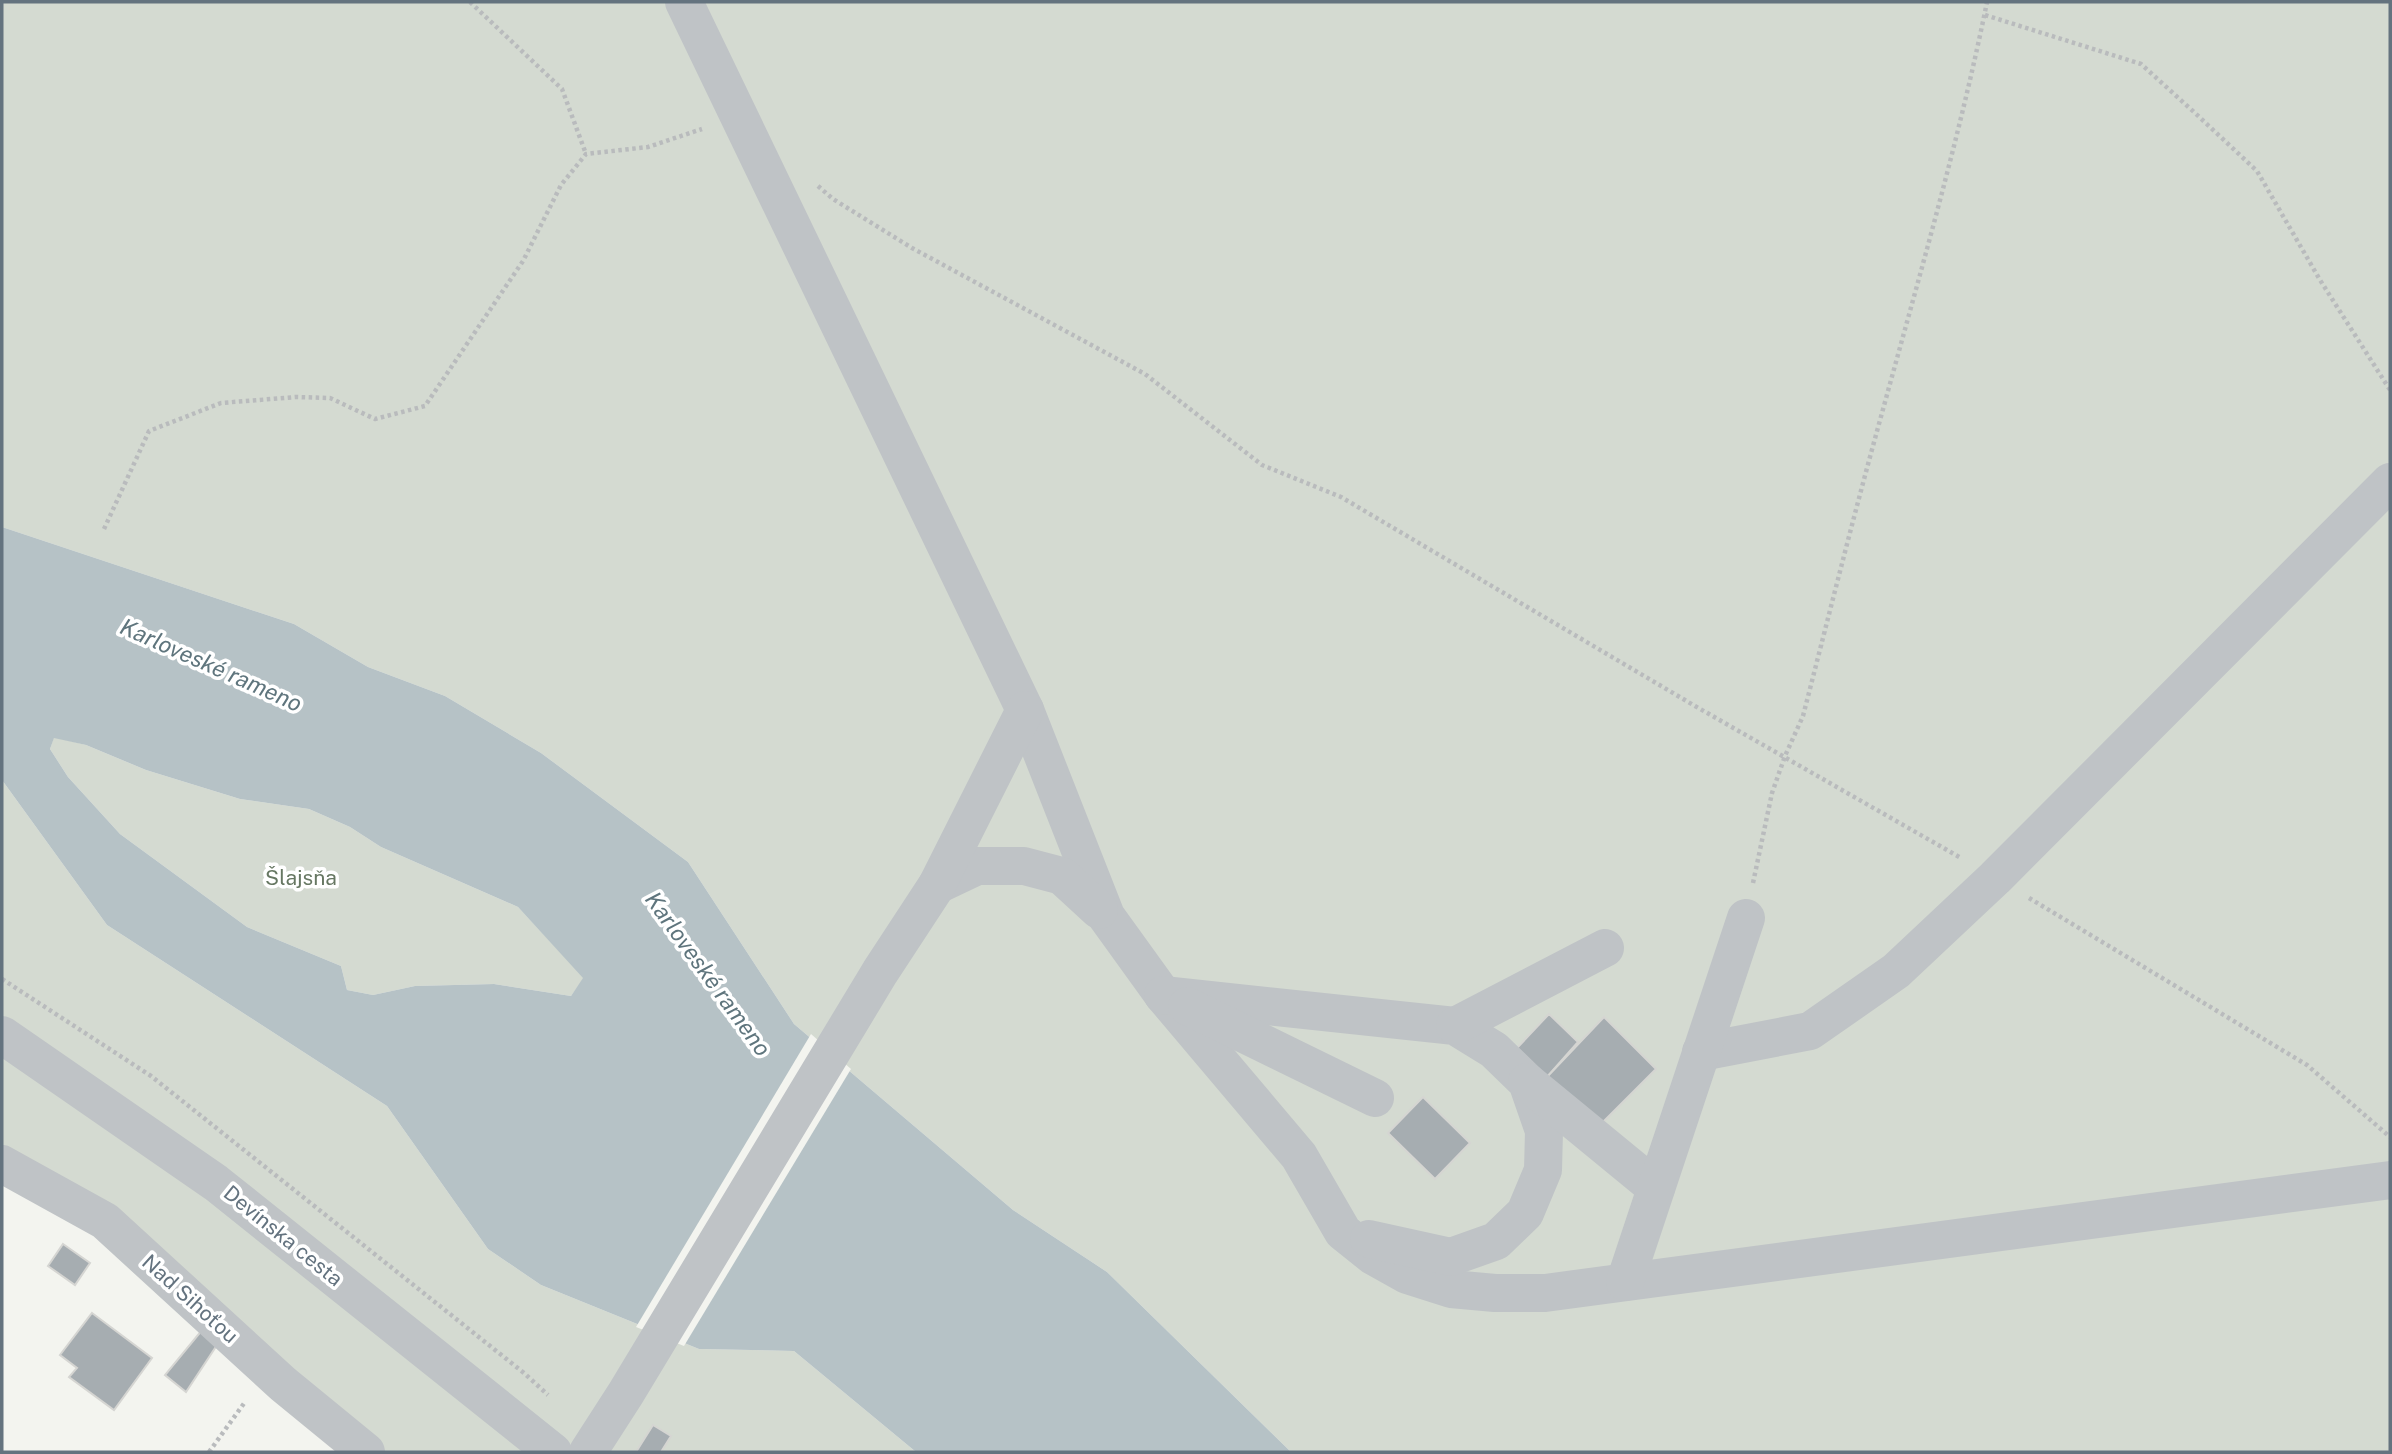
<svg xmlns="http://www.w3.org/2000/svg" width="2392" height="1454" font-family="'Public Sans',sans-serif">
	<style>
		.green { fill: #d4dad1 }
		.water { fill: #b6c2c6; fill-rule: evenodd }
		.pier { fill: #f3f4ef }
		.building { fill: #a6adb1; stroke: #d5d5d2; stroke-width: 2 }
		.lines { fill: none; stroke-linecap: round; stroke-linejoin: round }
		.path { stroke: #b9bbbd; stroke-width: 4.5; stroke-dasharray: 3.5 3.5; stroke-linecap: butt }
		.minor { stroke: #bfc3c6; stroke-width: 38 }
		.labels { text-anchor: middle; stroke-width: 7; stroke-linejoin: round; paint-order: stroke }
		.park-label { font-size: 21px; fill: #667762; stroke: #fff }
		.street-label { font-size: 21px; fill: #64737f; stroke: #fff }
		.water-label { font-size: 23px; font-style: italic; fill: #5f757d; stroke: #fff }
	</style>
	<rect width="100%" height="100%" fill="#f3f4ef"/>
	<g class="green">
		<polygon points="2,2 2390,2 2390,1452 1291,1452 1107,1272 1013,1210 794,1024 688,862 541,753 445,696 368,667 294,624 2,527"/>
		<polygon points="54,737 86,745 146,770 240,799 309,809 350,827 381,847 518,907 584,978 571,996 494,984 415,986 373,995 347,990 341,966 247,927 120,834 68,777 50,749"/>
		<polygon points="2,780 107,925 387,1106 488,1249 541,1285 699,1349 794,1351 916,1452 382,1452 2,1154"/>
	</g>
	<path class="water" d="M 2,527 L 294,624 L 368,667 L 445,696 L 541,753 L 688,862 L 794,1024 L 1013,1210 L 1107,1272 L 1291,1452 L 916,1452 L 794,1351 L 699,1349 L 541,1285 L 488,1249 L 387,1106 L 107,925 L 2,780 ZM 54,738 L 86,745 L 146,770 L 240,799 L 309,809 L 350,827 L 381,847 L 518,907 L 583,978 L 571,996 L 494,984 L 415,986 L 373,995 L 347,990 L 341,966 L 247,927 L 120,834 L 68,777 L 50,749 Z"/>
	<polygon class="pier" points="811,1034 851,1069 684,1346 636,1327"/>
	<g class="building">
		<polygon points="1549,1014 1578,1042 1547,1077 1517,1048"/>
		<polygon points="1604,1017 1656,1069 1598,1127 1547,1077"/>
		<polygon points="1423,1097 1470,1143 1435,1179 1388,1133"/>
		<polygon points="63,1244 90,1263 75,1285 48,1266"/>
		<polygon points="92,1313 152,1358 114,1410 69,1377 77,1368 60,1355"/>
		<polygon points="207,1324 219,1342 186,1392 165,1375"/>
		<polygon points="653,1425 671,1436 661,1452 636,1452"/>
	</g>
	<g class="lines">
		<g class="path">
			<polyline points="470,2 562,89 586,154"/>
			<polyline points="1985,15 2141,64 2195,113 2257,171 2320,280 2390,390"/>
			<polyline points="818,186 833,199 912,248 1145,374 1262,465 1341,497 1695,706 1961,858"/>
			<polyline points="104,529 149,431 221,403 296,397 330,398 375,419 425,406 523,261 561,185 586,154 648,147 702,129"/>
			<path d="M 1753,883 L 1772,793 L 1785,756 L 1803,716 C 1829,615 1854,514 1882,413 C 1919,277 1959,140 1987,2"/>
			<polyline points="2029,898 2307,1065 2390,1137"/>
			<polyline points="2,979 151,1076 524,1373 548,1395"/>
			<polyline points="209,1452 245,1402"/>
		</g>
		<g class="minor">
			<polyline points="684,2 1025,710 1106,916 1163,995 1299,1156 1343,1232 1373,1256 1407,1275 1451,1289 1495,1293 1545,1293 2390,1180"/>
			<polyline points="937,885 977,866 1024,866 1062,876 1099,910"/>
			<polyline points="1163,995 1455,1026 1494,1050 1527,1082 1544,1131 1543,1170 1525,1213 1496,1241 1451,1257 1369,1239"/>
			<polyline points="1187,1006 1375,1098"/>
			<polyline points="1455,1026 1605,948"/>
			<polyline points="2,1035 216,1183 553,1452"/>
			<polyline points="1701,1052 1810,1031 1896,971 1995,878 2390,482"/>
			<polyline points="1527,1082 1656,1188"/>
			<polyline points="2,1164 105,1221 283,1384 366,1452"/>
			<polyline points="1625,1282 1746,918"/>
			<polyline points="588,1452 626,1393 880,972 937,885 1025,710"/>
		</g>
	</g>
	<g class="labels">
		<g class="park-label">
			<text x="301" y="885">Šlajsňa</text>
		</g>
		<g class="street-label">
			<text transform="translate(283 1236) rotate(39)" y="7">Devínska cesta</text>
			<text transform="translate(190 1299) rotate(42)" y="7">Nad Sihoťou</text>
		</g>
		<g class="water-label">
			<text transform="translate(211 665) rotate(24)" y="8">Karloveské rameno</text>
			<text transform="translate(708 974) rotate(54)" y="8">Karloveské rameno</text>
		</g>
	</g>
	<rect width="2392" height="1454" fill="none" stroke="#64737f" stroke-width="7"/>
</svg>
